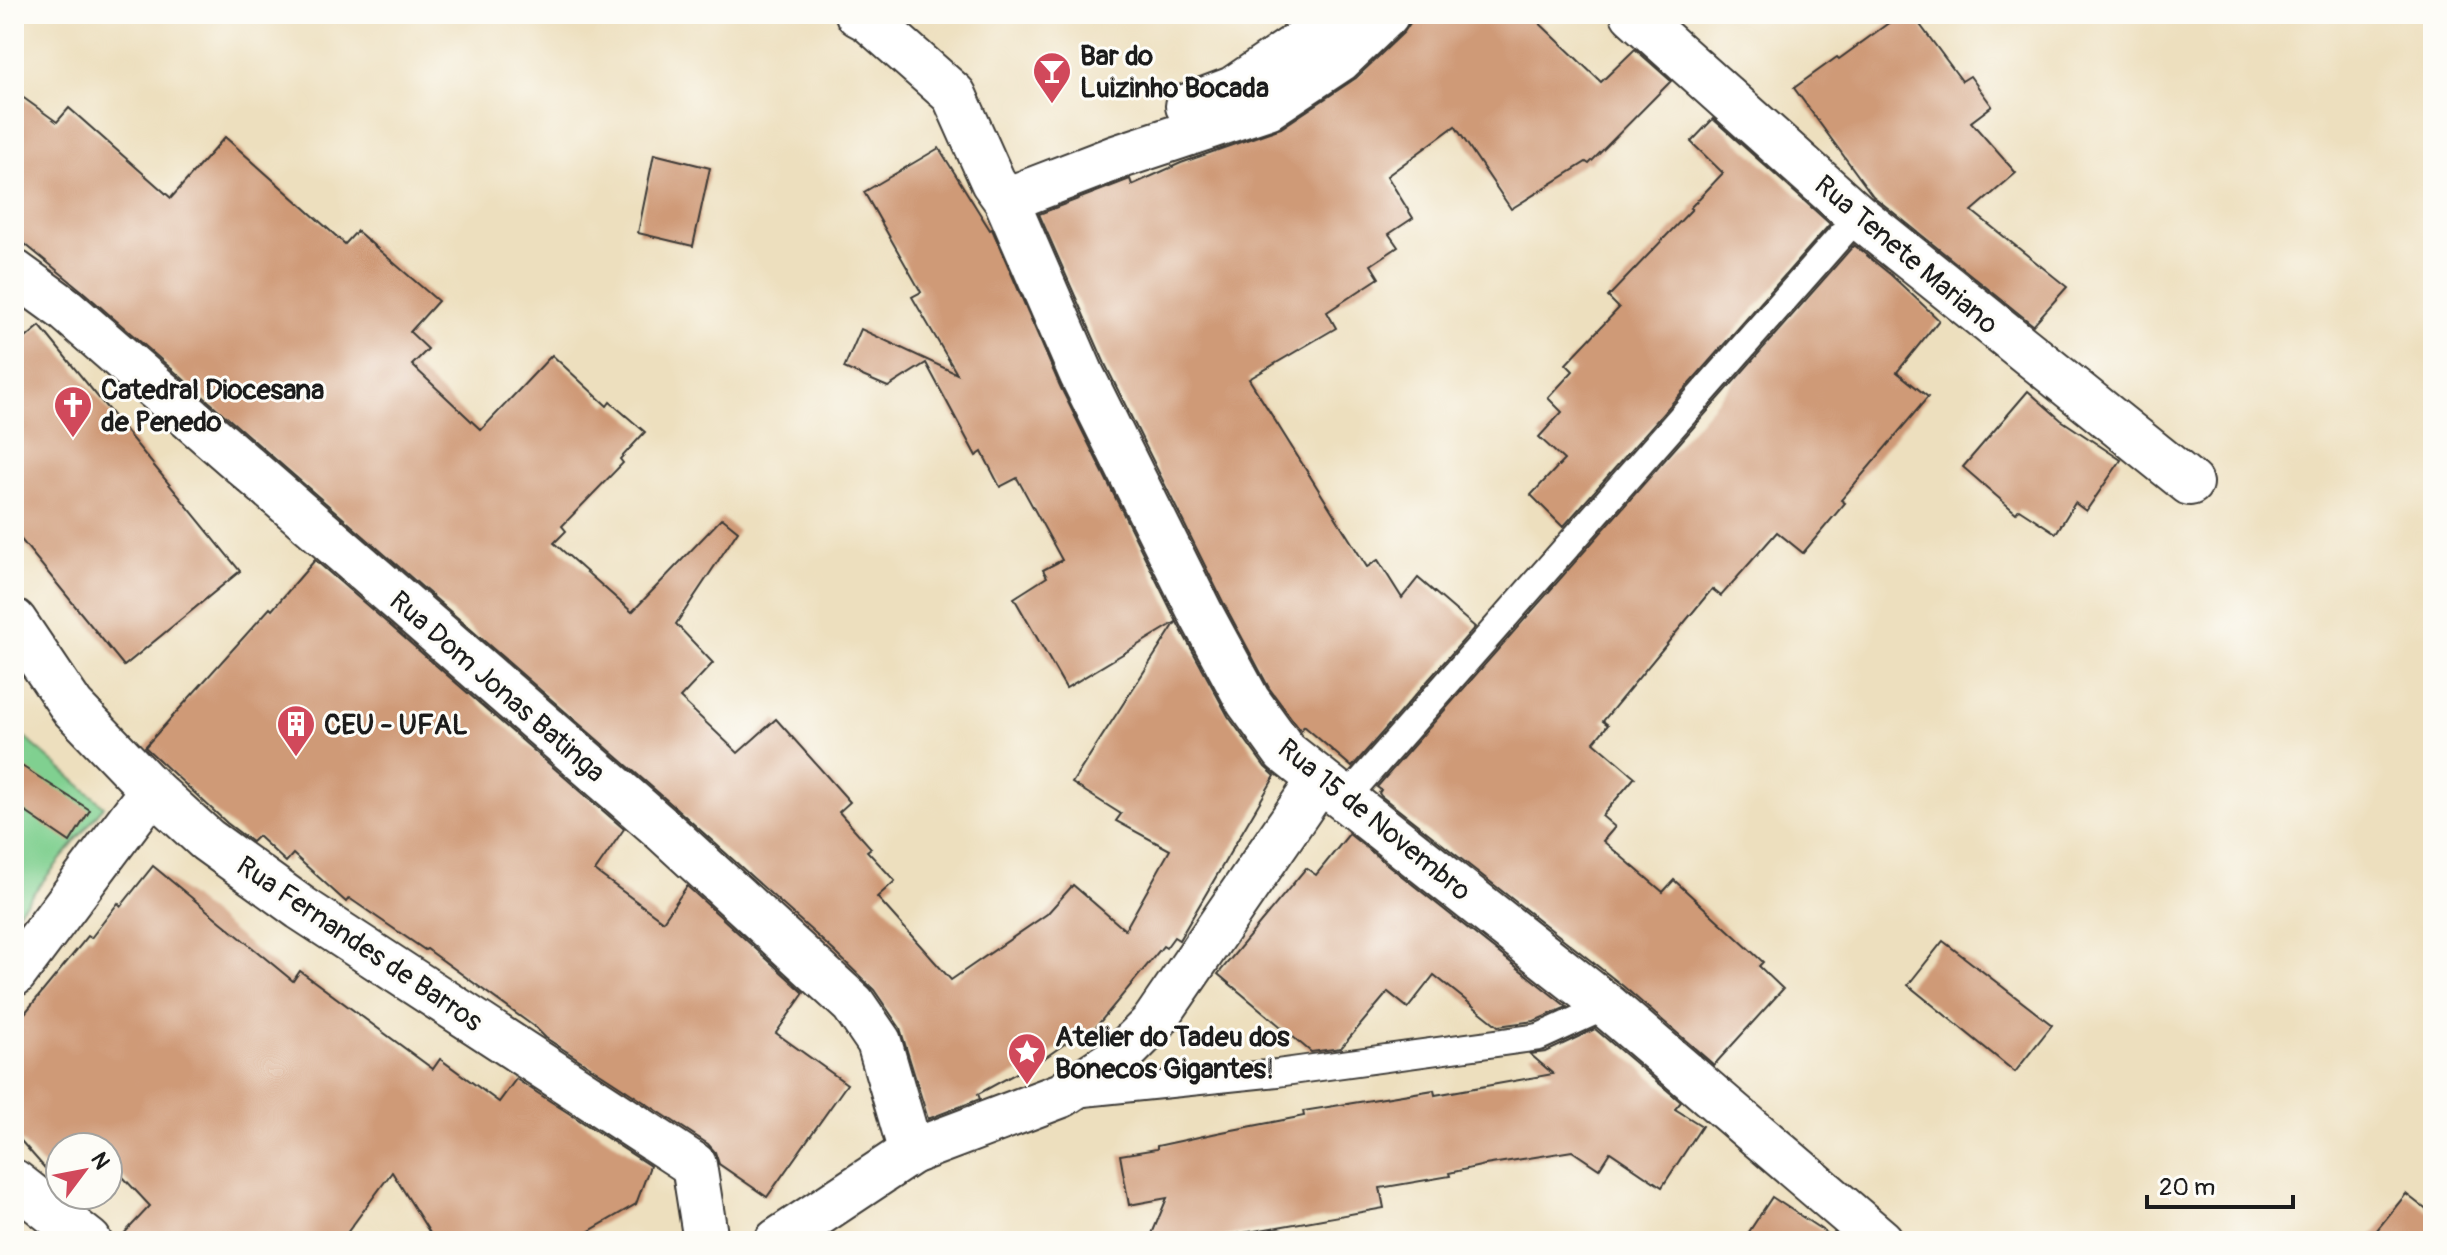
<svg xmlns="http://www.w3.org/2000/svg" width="2447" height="1255" font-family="Pangolin,sans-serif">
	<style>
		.green { fill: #80d090; stroke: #4e7656; stroke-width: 2 }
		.building { fill: #cf9a77 }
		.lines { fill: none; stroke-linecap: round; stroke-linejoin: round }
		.lane-casing { stroke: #3b3934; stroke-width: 30 }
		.street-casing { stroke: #3b3934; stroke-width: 48 }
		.secondary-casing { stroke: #3b3934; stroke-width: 48 }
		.lane { stroke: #fff; stroke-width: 26 }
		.street { stroke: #fff; stroke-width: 44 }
		.secondary { stroke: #fff; stroke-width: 44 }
		.labels { text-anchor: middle; stroke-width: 6; stroke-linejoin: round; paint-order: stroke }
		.poi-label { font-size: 28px; font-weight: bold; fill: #1c1c1c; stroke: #fdfcf7; text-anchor: start }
		.street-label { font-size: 28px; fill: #1c1c1c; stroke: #fdfcf7 }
	</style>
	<rect width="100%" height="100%" fill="#fdfcf7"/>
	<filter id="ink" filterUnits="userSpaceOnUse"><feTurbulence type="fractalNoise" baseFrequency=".0125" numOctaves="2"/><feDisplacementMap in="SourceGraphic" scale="16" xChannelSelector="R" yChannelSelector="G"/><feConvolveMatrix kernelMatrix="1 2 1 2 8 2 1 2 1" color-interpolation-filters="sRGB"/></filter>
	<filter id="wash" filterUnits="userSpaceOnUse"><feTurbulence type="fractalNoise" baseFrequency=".006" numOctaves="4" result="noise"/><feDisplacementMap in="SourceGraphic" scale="32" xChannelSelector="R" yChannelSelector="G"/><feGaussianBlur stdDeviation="1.8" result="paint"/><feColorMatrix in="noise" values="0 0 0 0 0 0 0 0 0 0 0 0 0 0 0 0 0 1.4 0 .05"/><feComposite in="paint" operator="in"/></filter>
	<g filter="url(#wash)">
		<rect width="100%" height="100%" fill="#eddfbe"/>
		<polygon class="green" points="14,728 104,806 14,917"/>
		<g id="blocks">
			<g class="building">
				<polygon points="1416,14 1530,14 1601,82 1635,49 1671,81 1589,164 1586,162 1511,209 1455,126 1387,176 1413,218 1389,234 1398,247 1371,265 1379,278 1327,312 1336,328 1249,379 1367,567 1378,560 1402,598 1418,578 1475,627 1352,767 1304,726 1301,731 1269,688 1223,602 1105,364 1039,214 1130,179 1132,185 1181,163 1281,128 1356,78 1404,32"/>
				<polygon points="1901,14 1912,14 1962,81 1970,76 1992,106 1971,122 2016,173 1972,211 2067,287 2033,325 1873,196 1794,88 1837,57 1839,59"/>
				<polygon points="14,91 57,122 69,108 171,198 225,137 345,244 357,231 438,301 410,332 428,349 412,365 481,430 552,355 607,406 610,402 645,432 620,459 623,463 562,526 566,531 554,543 632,612 722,518 738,531 676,624 713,663 680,698 738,753 776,719 850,802 839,812 871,848 867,851 895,881 877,897 951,980 1047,914 1073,885 1125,930 1170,850 1116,821 1121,814 1072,783 1176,622 1066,688 1014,598 1047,577 1043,570 1062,560 1017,478 1000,487 982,452 976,456 926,363 888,387 844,368 861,329 957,374 912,297 921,292 864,192 939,148 990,230 992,229 1060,386 1179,626 1228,716 1265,767 1275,776 1179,940 1174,937 1166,948 1163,946 1091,1033 1086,1029 1046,1057 978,1094 980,1099 928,1119 900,1028 874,990 834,951 677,809 81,290 14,235"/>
				<polygon points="1713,119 1830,224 1563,527 1531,495 1564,460 1539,437 1562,412 1548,398 1573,371 1566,364 1619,308 1608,297 1692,209 1690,208 1723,173 1691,142"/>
				<polygon points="654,154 710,168 693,246 638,233"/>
				<polygon points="1854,245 1891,275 1939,320 1897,372 1928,397 1841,500 1845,503 1803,553 1777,532 1721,596 1712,589 1603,721 1608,725 1594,742 1635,777 1602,816 1615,827 1603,841 1663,892 1674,880 1763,962 1759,966 1783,989 1714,1065 1623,986 1381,796 1379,793 1381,790 1377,787"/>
				<polygon points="40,326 240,571 124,666 14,531 14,348"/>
				<polygon points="2028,391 2061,420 2121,460 2086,511 2075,503 2056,533 2019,509 2016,513 1963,467"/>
				<polygon points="315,560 624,829 595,871 663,921 687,886 804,993 776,1033 847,1084 767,1197 719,1164 715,1152 708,1144 546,1038 536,1028 427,949 425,950 349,898 346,902 293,854 286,862 258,836 252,842 227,823 145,747 270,608 272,610"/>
				<polygon points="14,761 90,810 70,842 14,804"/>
				<polygon points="1349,834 1567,1007 1534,1021 1498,1026 1434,975 1408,1008 1388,992 1341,1048 1311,1052 1218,974 1306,868 1316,875"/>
				<polygon points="153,866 293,981 300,971 433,1069 440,1059 499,1102 516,1079 650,1166 636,1204 572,1241 435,1241 392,1172 341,1241 117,1241 150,1206 108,1161 108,1147 60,1147 58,1183 14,1133 14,1023 25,1013 88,936 91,938 118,903 121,906"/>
				<polygon points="1943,941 2052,1025 2015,1072 1908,985"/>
				<polygon points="1595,1029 1681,1102 1675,1109 1702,1126 1662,1187 1610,1152 1599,1169 1572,1151 1485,1165 1449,1173 1450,1176 1380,1188 1384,1208 1199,1241 1149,1241 1167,1198 1129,1205 1120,1155 1157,1149 1157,1146 1222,1132 1304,1116 1303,1111 1434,1090 1435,1095 1553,1074 1530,1054 1546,1052"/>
				<polygon points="2406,1194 2433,1215 2433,1241 2368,1241"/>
				<polygon points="1772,1197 1839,1241 1743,1241"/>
			</g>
		</g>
	</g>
	<g filter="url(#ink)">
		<use href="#blocks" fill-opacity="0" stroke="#3b3934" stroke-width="2"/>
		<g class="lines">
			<g class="lane-casing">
				<g id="lane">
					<polyline points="1346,798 1858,216"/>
					<polyline points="1074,1094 1277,1073 1539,1037 1607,1006"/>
				</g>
			</g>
			<g class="street-casing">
				<g id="street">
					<polyline points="858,14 869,20 954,95 993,182 1006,200 1082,375 1201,614 1248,701 1285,752 1607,1006 1881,1241"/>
					<polyline points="1633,14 1858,216 2190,483"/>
					<polyline points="1188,106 1233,89 1343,14"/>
					<polyline points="1006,200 1118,157 1268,107 1339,60 1387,14"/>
					<polyline points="14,272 65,309 661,828 853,1004 879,1042 911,1152"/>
					<polyline points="14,974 152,790"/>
					<polyline points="14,1182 89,1241"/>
					<polyline points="777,1241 911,1152 1062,1095 1118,1058 1153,1023 1319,781"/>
				</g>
			</g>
			<g class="secondary-casing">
				<polyline id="secondary" points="14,621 72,707 152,790 207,840 301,908 694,1165 706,1241"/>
			</g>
			<use href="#lane" class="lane"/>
			<use href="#street" class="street"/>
			<use href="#secondary" class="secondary"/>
		</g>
	</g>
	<defs>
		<g id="bar-pin" transform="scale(2)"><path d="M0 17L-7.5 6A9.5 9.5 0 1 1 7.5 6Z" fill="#d1495b" stroke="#fdfcf7"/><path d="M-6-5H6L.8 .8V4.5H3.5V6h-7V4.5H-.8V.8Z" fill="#fff"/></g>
		<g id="church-pin" transform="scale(2)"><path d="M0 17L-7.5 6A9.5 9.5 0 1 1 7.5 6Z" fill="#d1495b" stroke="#fdfcf7"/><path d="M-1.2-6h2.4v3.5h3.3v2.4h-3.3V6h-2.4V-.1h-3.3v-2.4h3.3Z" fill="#fff"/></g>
		<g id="building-pin" transform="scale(2)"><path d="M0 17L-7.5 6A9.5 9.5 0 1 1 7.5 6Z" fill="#d1495b" stroke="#fdfcf7"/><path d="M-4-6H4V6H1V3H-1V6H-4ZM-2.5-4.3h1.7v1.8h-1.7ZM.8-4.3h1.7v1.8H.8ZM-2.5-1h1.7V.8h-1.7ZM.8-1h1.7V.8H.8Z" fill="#fff"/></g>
		<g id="sight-pin" transform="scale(2)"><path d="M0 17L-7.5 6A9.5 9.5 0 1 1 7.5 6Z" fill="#d1495b" stroke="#fdfcf7"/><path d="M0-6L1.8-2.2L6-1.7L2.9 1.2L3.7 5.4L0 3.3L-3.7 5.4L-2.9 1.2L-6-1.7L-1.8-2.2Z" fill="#fff"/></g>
	</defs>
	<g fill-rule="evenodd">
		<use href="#bar-pin" x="1052" y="71"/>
		<use href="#church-pin" x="73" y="405"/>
		<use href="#building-pin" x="296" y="724"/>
		<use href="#sight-pin" x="1027" y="1052"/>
	</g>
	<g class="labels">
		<g class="poi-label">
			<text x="1080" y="65">Bar do<tspan x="1080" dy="32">Luizinho Bocada</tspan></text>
			<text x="101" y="399">Catedral Diocesana<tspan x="101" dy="32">de Penedo</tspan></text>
			<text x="324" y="734">CEU - UFAL</text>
			<text x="1055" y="1046">Atelier do Tadeu dos<tspan x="1055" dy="32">Bonecos Gigantes!</tspan></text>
		</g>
		<g class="street-label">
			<text transform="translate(1907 254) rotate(40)" y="10">Rua Tenete Mariano</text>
			<text transform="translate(498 686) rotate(41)" y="10">Rua Dom Jonas Batinga</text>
			<text transform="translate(1375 819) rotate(39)" y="10">Rua 15 de Novembro</text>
			<text transform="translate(360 943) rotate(34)" y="10">Rua Fernandes de Barros</text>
		</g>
	</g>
	<rect width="2447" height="1255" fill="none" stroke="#fdfcf7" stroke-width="48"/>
	<g transform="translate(84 1171) rotate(58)"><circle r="38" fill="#fdfcf7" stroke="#a3a29f" stroke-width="2"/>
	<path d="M0-6L14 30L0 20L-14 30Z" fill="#d1495b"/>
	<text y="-12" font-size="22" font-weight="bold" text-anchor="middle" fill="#1c1c1c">N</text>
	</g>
	<path d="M2147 1195v12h146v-12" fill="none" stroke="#1c1c1c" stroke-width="4"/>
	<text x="2159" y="1195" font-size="24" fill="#1c1c1c" stroke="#fdfcf7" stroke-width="6" paint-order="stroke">20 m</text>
</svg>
